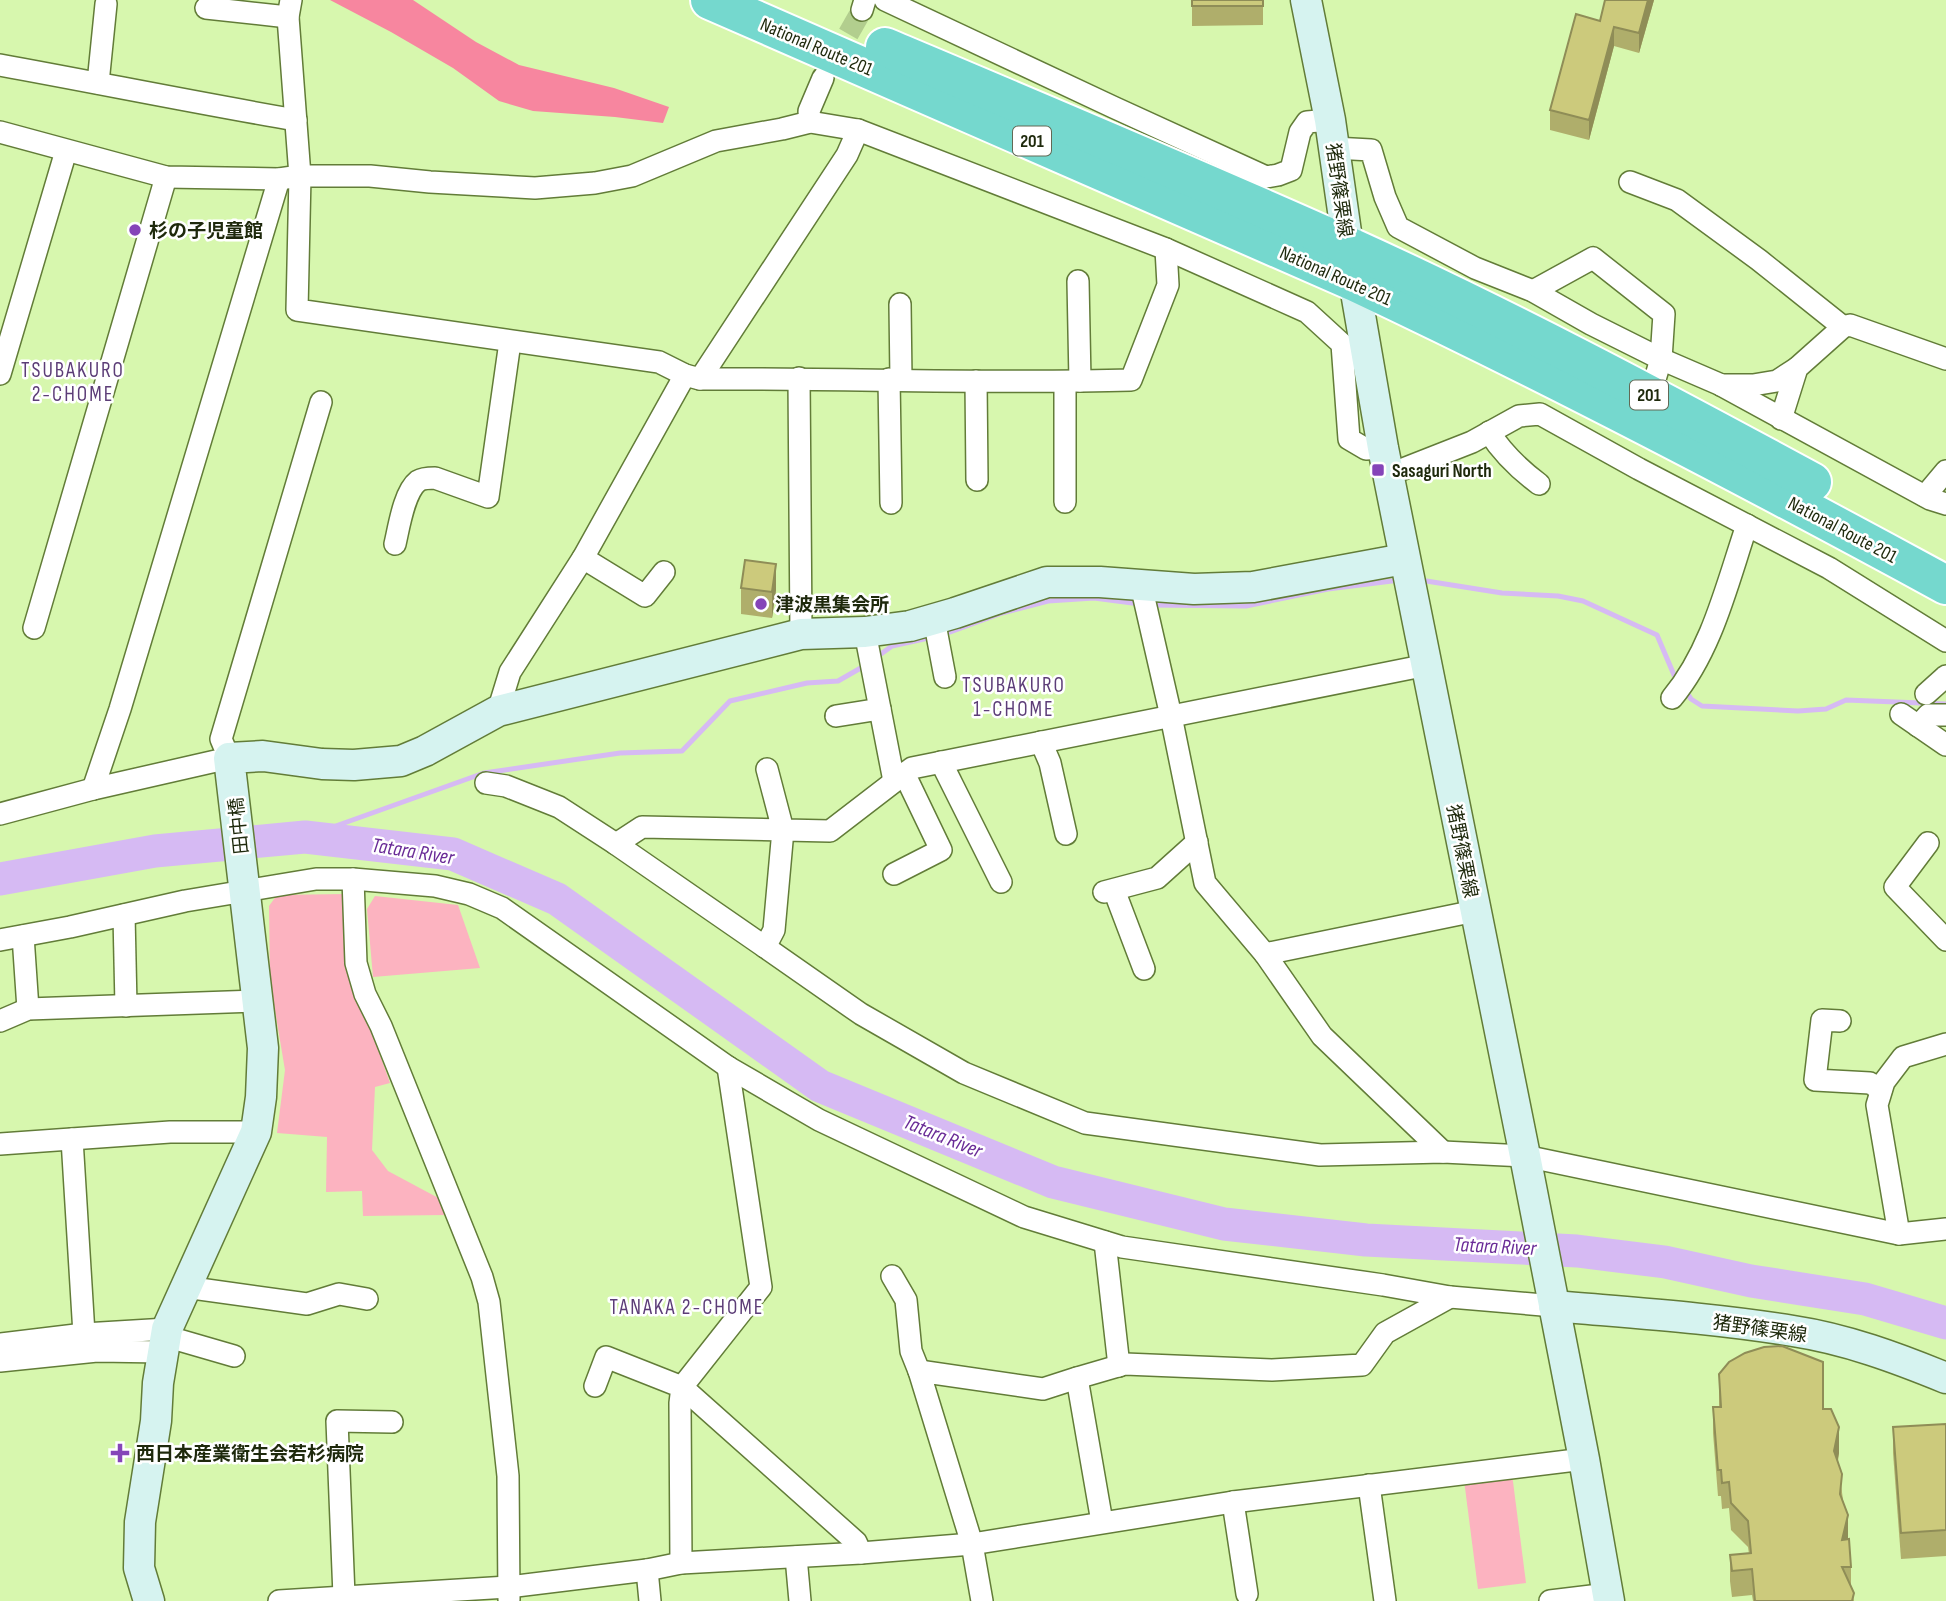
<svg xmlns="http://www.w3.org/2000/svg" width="1946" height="1601" font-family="'Sofia Sans Condensed','Noto Sans JP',sans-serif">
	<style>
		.green { fill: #fcb3c0 }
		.forest { fill: #f7869f }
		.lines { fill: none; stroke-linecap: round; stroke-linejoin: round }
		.stream { stroke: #d6baf3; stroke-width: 5 }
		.river { stroke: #d6baf3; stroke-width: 33 }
		.street-tunnel { stroke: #b2ce8e; stroke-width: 21; stroke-dasharray: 21 10; stroke-linecap: butt }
		.street-casing { stroke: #627c38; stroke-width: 24 }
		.secondary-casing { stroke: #627c38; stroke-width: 33 }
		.highway-casing { stroke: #fff; stroke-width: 42 }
		.street { stroke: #fff; stroke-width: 21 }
		.secondary { stroke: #d6f3f0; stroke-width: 30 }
		.highway { stroke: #75d8ce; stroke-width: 38 }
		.wall { fill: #afae6b }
		.shaded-wall { fill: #8f8d57 }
		.building { fill: #ccca7c; stroke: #8f8d57; stroke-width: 2 }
		.poi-dot { fill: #8544b8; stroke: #fff; stroke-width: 2.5 }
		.labels { text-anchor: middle; stroke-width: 5; stroke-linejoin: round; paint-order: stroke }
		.shield { fill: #fff; stroke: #626955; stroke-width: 2 }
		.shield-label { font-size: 18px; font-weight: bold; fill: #1e290c }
		.street-label { font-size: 19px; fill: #1e290c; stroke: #fff }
		.poi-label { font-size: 19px; font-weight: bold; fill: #1e290c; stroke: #fff; text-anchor: start }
		.neighbourhood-label { font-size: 21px; letter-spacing: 2px; fill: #5c3d77; stroke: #fff }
		.water-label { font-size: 21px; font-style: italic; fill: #6a2c97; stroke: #fff }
	</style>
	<rect width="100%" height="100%" fill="#d7f7ae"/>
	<g class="green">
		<polygon points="345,894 352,976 390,1083 375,1087 372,1150 388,1171 444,1201 446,1215 363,1216 362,1191 326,1192 327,1137 277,1133 285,1070 270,981 269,906 277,895"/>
		<polygon points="375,896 458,905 480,968 373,977 367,909"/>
		<polygon points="1512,1474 1526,1583 1478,1589 1464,1480"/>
	</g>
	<polygon class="forest" points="330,0 413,0 476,42 519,65 614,88 669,107 663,123 615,117 533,111 499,101 453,68 391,32"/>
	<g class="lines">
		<g class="stream">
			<polyline points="1420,580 1502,593 1558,596 1583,601 1657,635 1674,675 1679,682"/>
			<polyline points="1150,605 1246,606 1328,589 1400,580"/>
			<polyline points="942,635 1002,613 1048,601 1094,598 1140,604"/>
			<polyline points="874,659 892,646 933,637"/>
			<polyline points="1685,690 1691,699 1702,706 1798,711 1826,709 1846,700 1946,704"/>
			<polyline points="305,837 484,773 620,753 682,751 730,701 807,683 838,681 866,665"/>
		</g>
		<polyline class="river" points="0,879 155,851 305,837 453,854 557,899 820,1086 1053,1182 1224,1224 1366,1240 1577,1251 1665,1262 1751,1281 1865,1299 1946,1323"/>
		<polyline class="street-tunnel" points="833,61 862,10"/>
		<g class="street-casing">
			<g id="street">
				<path d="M 291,0 L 288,17 L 300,176 L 297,310 L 659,362 L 685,375 L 700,379 C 844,378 987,384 1131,380 L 1168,285 L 1166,249"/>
				<polyline points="885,0 1113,107 1266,177 1278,175 1291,170 1300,132 1307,122 1330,120"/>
				<polyline points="206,8 288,17"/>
				<polyline points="862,10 865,0"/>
				<path d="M 0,65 C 99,83 197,103 296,120"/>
				<polyline points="98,83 106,4"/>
				<polyline points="810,122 809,111 823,78"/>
				<polyline points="0,132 166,177 279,179 300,176 370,176 430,182 535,188 595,183 632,176 716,141 782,129 810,122 858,130 1166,249 1307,312 1342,344 1349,439 1366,449 1383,448"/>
				<polyline points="1334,148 1371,150 1385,197 1398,227 1475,268 1533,291 1591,324 1661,359 1719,384 1930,499 1946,504"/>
				<polyline points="1630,182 1677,200 1759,260 1843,327"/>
				<polyline points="1078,281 1080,381"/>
				<polyline points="1533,291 1593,258 1664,314 1661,359 1650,396"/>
				<polyline points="900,304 901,380"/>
				<polyline points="0,374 66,151"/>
				<polyline points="799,378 801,634"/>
				<polyline points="700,379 847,155 858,130"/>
				<polyline points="889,379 891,503"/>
				<polyline points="976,381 977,480"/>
				<polyline points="1065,382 1065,502"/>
				<polyline points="1721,385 1753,385 1777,381 1797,368"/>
				<polyline points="1781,419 1797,368 1843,327 1850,325 1946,359"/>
				<path d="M 1489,432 C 1503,454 1519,469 1539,484"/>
				<polyline points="1388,475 1472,442 1519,416 1540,414 1639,469 1829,568 1946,641"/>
				<polyline points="1925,496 1946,471"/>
				<path d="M 395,544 C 399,527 404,492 418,481 C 423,478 429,478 435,478 L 488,497 L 510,342"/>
				<polyline points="583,558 645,596 664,572"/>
				<polyline points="1141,585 1171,716 1205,883 1265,954"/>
				<polyline points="934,619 945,677"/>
				<polyline points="34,628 166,177"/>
				<polyline points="865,632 894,781"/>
				<polyline points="1926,694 1946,676"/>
				<path d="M 1672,698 C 1712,650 1727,584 1747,525"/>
				<polyline points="498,711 510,672 583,558 685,375"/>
				<polyline points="1901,714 1946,745"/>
				<polyline points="836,716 880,709"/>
				<polyline points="1918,726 1928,715 1946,715"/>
				<polyline points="1041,742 1050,763 1066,834"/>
				<polyline points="941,762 1001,882"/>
				<polyline points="767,769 783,830 774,930 765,947 616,844 642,827 830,831 912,768 1427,665"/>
				<polyline points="486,783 506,786 559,807 616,844"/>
				<polyline points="93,789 120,709 279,179"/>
				<polyline points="0,814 93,789 229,758 221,739 321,402"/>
				<polyline points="1928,843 1895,887 1946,940"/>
				<polyline points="894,874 941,850 904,773"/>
				<polyline points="353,879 356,963 365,994 381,1026 482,1277 489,1302 508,1476 509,1599"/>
				<polyline points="1114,890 1144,969"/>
				<polyline points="1104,892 1157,878 1197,842"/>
				<polyline points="124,915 126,1006"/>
				<polyline points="23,936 28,1009"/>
				<polyline points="0,940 70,927 185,901 316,879 353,879 435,886 469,894 502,908 728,1067 819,1120 1024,1217 1122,1247 1383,1285 1450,1297 1554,1306"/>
				<polyline points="765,947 861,1014 964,1073 1085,1123 1320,1155 1443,1152 1525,1156 1899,1234 1946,1229"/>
				<polyline points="0,1021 28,1009 259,1001"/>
				<polyline points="1840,1021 1822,1020 1815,1080 1870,1083 1881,1090"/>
				<polyline points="728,1067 761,1287 682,1387 856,1542 861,1553"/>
				<polyline points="72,1139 84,1334"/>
				<polyline points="0,1144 170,1132 256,1132"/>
				<polyline points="1443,1152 1322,1036 1265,954 1475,911"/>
				<polyline points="1899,1234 1877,1105 1884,1082 1903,1057 1946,1044"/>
				<polyline points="1105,1242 1119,1366"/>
				<polyline points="892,1276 906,1300 911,1351 919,1371"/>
				<polyline points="185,1287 307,1304 339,1294 367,1299"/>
				<polyline points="165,1336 234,1356"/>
				<polyline points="0,1344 84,1334 167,1329"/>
				<polyline points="0,1361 97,1351 163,1352"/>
				<polyline points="595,1386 606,1357 682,1387 680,1403 681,1563"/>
				<polyline points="1369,1485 1385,1601"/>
				<polyline points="1233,1502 1247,1594"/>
				<polyline points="1102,1522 1077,1378 1125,1364 1272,1370 1362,1365 1385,1333 1450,1297"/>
				<polyline points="796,1557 800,1601"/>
				<polyline points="647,1570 650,1601"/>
				<polyline points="344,1596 337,1421 392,1422"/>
				<polyline points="279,1601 508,1587 647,1570 681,1563 861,1553 972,1544 1233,1502 1584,1459"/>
				<polyline points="982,1601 972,1544 919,1371 1043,1389 1077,1378"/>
				<polyline points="1550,1601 1608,1594"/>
			</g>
		</g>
		<g class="secondary-casing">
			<g id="secondary">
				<polyline points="1306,0 1330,120 1348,246 1383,448 1525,1156 1584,1459 1609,1601"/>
				<path d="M 1554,1306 C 1634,1313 1714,1318 1793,1331 C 1846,1339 1897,1358 1946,1378"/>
				<polyline points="149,1601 139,1568 140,1522 156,1421 158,1383 167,1329 256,1132 261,1097 263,1048 229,758 263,756 322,764 354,765 401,761 425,751 498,711 801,634 865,632 910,626 955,613 1047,582 1100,582 1194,589 1253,587 1404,559"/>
			</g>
		</g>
		<g class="highway-casing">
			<g id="highway">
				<path d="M 710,0 L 1355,282 C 1555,376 1751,479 1946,585"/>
				<path d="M 885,47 C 1039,112 1194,177 1346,245 C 1505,317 1659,399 1812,482"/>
			</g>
		</g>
		<use href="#street" class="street"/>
		<use href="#secondary" class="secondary"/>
		<use href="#highway" class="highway"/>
	</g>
	<g class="wall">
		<polygon points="1192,0 1263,0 1263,25 1192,26"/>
		<polygon points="1605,0 1654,0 1639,53 1614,46 1589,140 1550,130 1550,110 1600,21"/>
		<polygon points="741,588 776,590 772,618 741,614"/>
		<polygon points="1719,1374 1823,1409 1839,1453 1838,1461 1848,1539 1851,1567 1851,1586 1854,1601 1753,1601 1752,1595 1732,1597 1730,1581 1730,1555 1749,1554 1748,1547 1731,1530 1729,1508 1722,1509 1721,1496 1718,1496 1713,1433 1713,1407 1719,1407"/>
		<polygon points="1946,1424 1946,1556 1901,1559 1893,1453 1893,1427"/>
	</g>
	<g class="shaded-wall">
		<polygon points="1648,0 1654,0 1639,53 1639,33"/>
		<polygon points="1614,27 1614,46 1589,140 1589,120"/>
		<polygon points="776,564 776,590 772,618 772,592"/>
		<polygon points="1839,1427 1839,1453 1834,1477 1834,1451"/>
		<polygon points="1848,1515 1848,1541 1842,1540"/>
	</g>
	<g class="building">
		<rect x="1192" y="0" width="71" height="6"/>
		<polygon points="1605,0 1648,0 1639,33 1614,27 1589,120 1550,110 1576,14 1600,21"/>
		<polygon points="745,560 776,564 772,592 741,588"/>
		<polygon points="1782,1346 1823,1362 1823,1409 1831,1409 1839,1427 1834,1451 1842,1474 1840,1494 1848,1515 1842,1540 1849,1539 1851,1567 1842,1567 1854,1593 1852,1601 1755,1601 1752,1569 1732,1571 1730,1555 1751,1553 1748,1521 1731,1503 1729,1482 1722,1483 1721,1470 1718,1470 1713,1407 1721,1407 1719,1374 1729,1362 1745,1353 1764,1347"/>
		<polygon points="1946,1424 1946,1530 1901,1533 1893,1427"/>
	</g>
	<g class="poi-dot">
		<circle cx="135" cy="230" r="7"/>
		<rect x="1371" y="463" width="14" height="14" rx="3.5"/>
		<circle cx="761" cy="604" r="7"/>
		<path d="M116.5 1442.5h7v7h7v7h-7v7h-7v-7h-7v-7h7z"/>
	</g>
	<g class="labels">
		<g class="shield">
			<rect x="1013" y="126.5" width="38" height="29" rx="5"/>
			<rect x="1630" y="380.5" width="38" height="29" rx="5"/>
		</g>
		<g class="shield-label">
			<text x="1032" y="147">201</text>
			<text x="1649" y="401">201</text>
		</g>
		<g class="street-label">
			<text transform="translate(817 46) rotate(23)" y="7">National Route 201</text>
			<text transform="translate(1340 190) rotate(82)" y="7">猪野篠栗線</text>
			<text transform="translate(1336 275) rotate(24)" y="7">National Route 201</text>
			<text transform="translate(1843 529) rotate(28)" y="7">National Route 201</text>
			<text transform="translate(238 826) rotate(-96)" y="7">田中橋</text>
			<text transform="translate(1463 851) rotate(79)" y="7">猪野篠栗線</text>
			<text transform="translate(1760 1328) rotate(8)" y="7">猪野篠栗線</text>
		</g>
		<g class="poi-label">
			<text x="149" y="237">杉の子児童館</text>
			<text x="1392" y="477">Sasaguri North</text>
			<text x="775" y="611">津波黒集会所</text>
			<text x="136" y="1460">西日本産業衛生会若杉病院</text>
		</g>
		<g class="neighbourhood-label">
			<text x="73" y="377">TSUBAKURO<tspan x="73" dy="24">2-CHOME</tspan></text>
			<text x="1014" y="692">TSUBAKURO<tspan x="1014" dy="24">1-CHOME</tspan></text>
			<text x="687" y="1314">TANAKA 2-CHOME</text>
		</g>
		<g class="water-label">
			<text transform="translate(413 851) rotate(9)" y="7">Tatara River</text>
			<text transform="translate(943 1136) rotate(22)" y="7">Tatara River</text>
			<text transform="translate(1495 1246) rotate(3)" y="7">Tatara River</text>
		</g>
	</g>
</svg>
